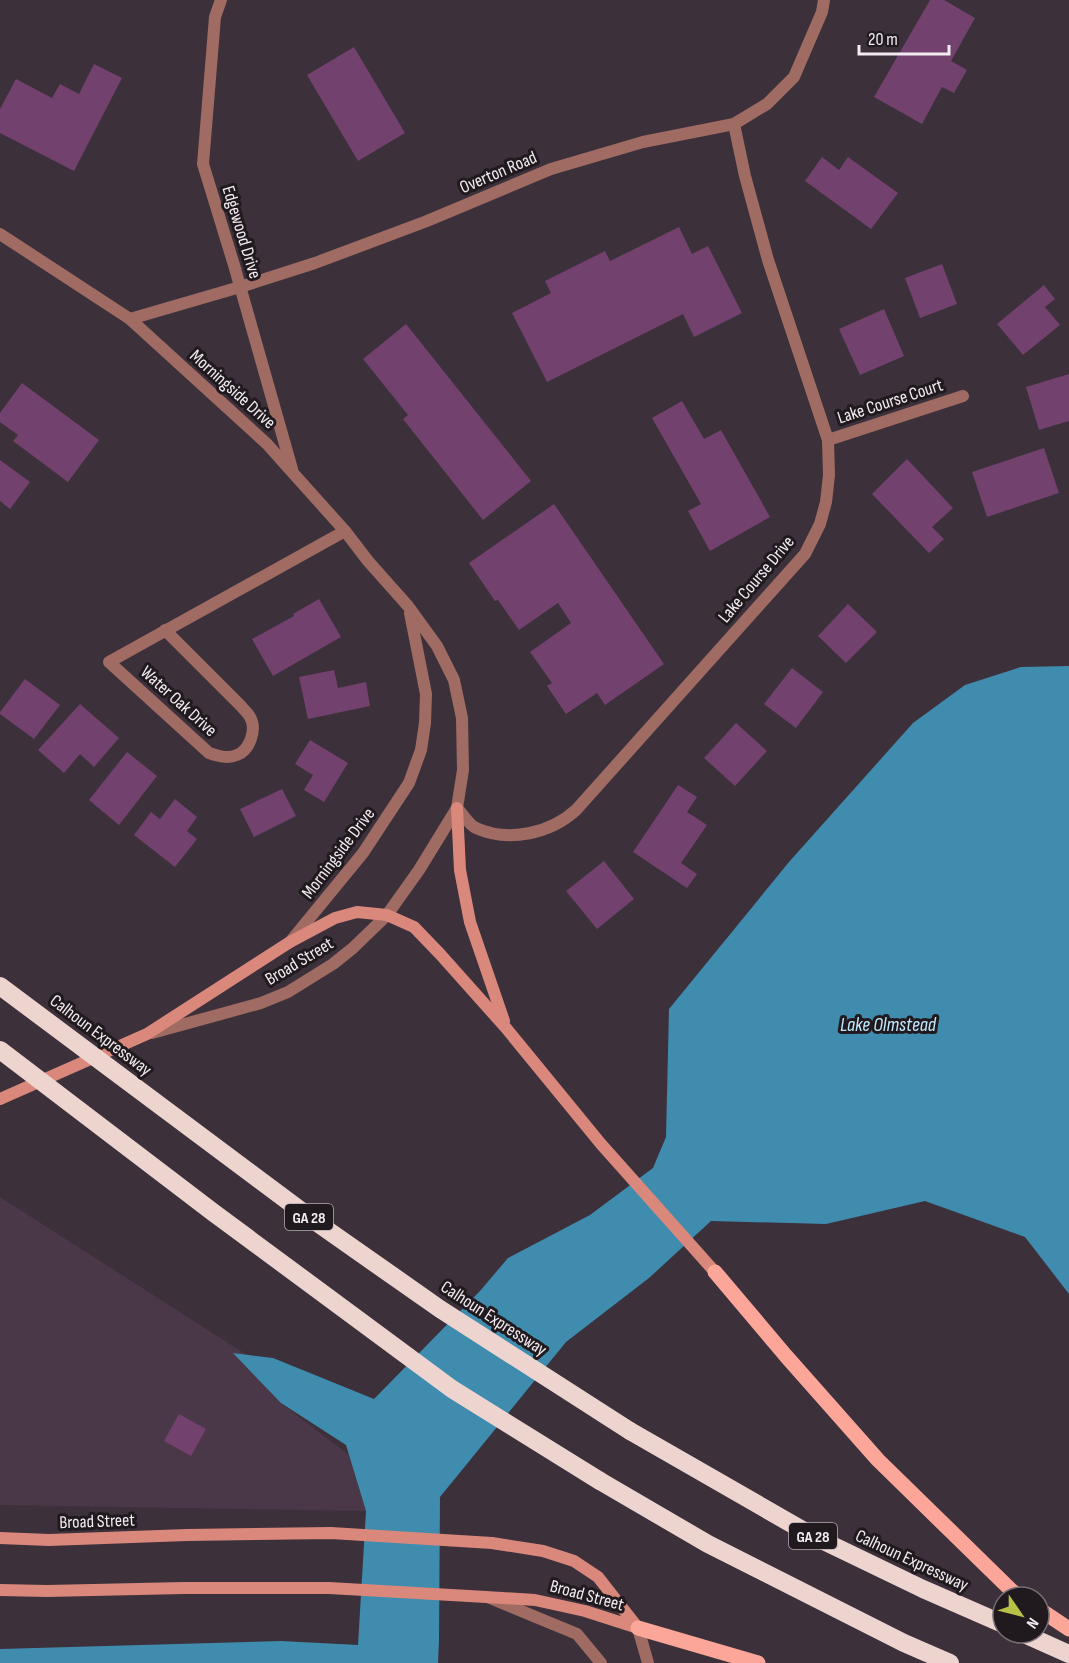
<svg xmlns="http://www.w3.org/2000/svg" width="1069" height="1663" font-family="'Sofia Sans Condensed',sans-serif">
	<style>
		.built { fill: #4a3848 }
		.water { fill: #3f8caf }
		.building { fill: #72416e }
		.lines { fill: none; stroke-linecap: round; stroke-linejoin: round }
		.minor { stroke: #9f6b62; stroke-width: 12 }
		.secondary { stroke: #da887b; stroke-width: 12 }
		.primary { stroke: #fba698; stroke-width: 15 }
		.motorway { stroke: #eed4cf; stroke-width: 18 }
		.motorway-bridge { stroke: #eed4cf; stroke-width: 18 }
		.labels { text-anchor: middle; stroke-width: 6; stroke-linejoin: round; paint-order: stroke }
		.shield { fill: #201a1f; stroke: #b4acb3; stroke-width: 1.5 }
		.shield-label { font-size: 16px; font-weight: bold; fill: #f3ebf2 }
		.street-label { font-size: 18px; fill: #f3ebf2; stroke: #201a1f }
		.water-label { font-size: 20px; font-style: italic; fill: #c2e9fd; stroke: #201a1f }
	</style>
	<rect width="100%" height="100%" fill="#3c303b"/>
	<polygon class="built" points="0,1197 247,1355 281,1403 349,1455 366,1511 0,1505"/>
	<polygon class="water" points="1069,666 1069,1294 1025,1237 925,1201 826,1224 711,1221 649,1278 566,1342 440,1497 439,1640 438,1663 0,1663 0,1649 281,1641 358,1645 366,1511 346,1445 281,1403 233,1353 273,1358 374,1399 480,1291 508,1258 590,1215 653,1168 666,1137 669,1009 789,862 913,723 965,685 1021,667"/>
	<g class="building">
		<polygon points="930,0 944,0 975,18 951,61 967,70 954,93 942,87 922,124 874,97"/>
		<polygon points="354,47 405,133 358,161 307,75"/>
		<polygon points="94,64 122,78 74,171 0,133 0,109 16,79 52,98 60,84 79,94"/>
		<polygon points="822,157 839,170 848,157 898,193 871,229 805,181"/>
		<polygon points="679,227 692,254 708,246 742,313 694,337 683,314 547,382 512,313 551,293 545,281 605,251 610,261"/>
		<polygon points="942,264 957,304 920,318 905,278"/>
		<polygon points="1044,285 1055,299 1045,307 1060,325 1023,355 997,324"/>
		<polygon points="884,309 904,356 860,375 839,329"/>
		<polygon points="406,324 531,481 483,520 403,419 408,415 363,359"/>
		<polygon points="1069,374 1069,421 1039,430 1026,387"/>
		<polygon points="22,383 99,440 68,482 13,441 18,435 0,422 0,413"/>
		<polygon points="682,401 704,439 721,430 770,517 710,551 688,511 701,504 652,418"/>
		<polygon points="1044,448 1059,493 987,517 972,472"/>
		<polygon points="907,459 953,508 932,527 944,539 929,553 872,494"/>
		<polygon points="0,460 30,482 10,509 0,501"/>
		<polygon points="554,504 664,664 605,705 597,693 566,714 547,686 552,683 530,652 571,623 558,603 519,630 498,600 495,601 469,563"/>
		<polygon points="319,599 341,637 273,676 252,639 294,616 293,614"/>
		<polygon points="848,604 877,632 846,663 818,636"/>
		<polygon points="792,668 823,692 796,728 764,704"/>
		<polygon points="334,670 338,688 366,682 370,706 308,719 299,677"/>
		<polygon points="25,679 60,705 34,739 0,714 0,712"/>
		<polygon points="80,704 119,738 94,767 80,754 64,773 38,750"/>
		<polygon points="736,723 767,751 735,786 704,758"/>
		<polygon points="310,740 348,763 324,802 304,790 313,775 295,764"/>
		<polygon points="127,752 157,776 119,825 89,800"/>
		<polygon points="678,785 697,797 687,812 707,825 681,863 697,874 687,888 633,852"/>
		<polygon points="282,789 296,816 254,837 240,809"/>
		<polygon points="175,799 197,817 187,831 197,839 175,867 134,835 151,812 160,819"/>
		<polygon points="604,861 634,899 597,929 566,891"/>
		<polygon points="179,1414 206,1429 191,1456 164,1441"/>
	</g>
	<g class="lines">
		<g class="minor">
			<polyline points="221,0 215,17 203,164 234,265 292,469"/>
			<polyline points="0,234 130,319 267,444 345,531 368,561 408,606 437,646 454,680 462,718 463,770 457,808 419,870 387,915 353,948 333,964 288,992 261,1003 152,1033"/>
			<polyline points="130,319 240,287 315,263 427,221 551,169 643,142 734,124 767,104 794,77 822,12 824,0"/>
			<polyline points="828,440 963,396"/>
			<path d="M 165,630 L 241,706 C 244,710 248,713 250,717 C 257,729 250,750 237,755 C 227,759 218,756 209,753 L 109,662 L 345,531"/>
			<path d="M 457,808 C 463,814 469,825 476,828 C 509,843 551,833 576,810 L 805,554 L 820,524 L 826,502 L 829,475 L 828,440 L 768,260 L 745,176 L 734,124"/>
			<polyline points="290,942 363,853 409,783 421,750 425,723 426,694 410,613"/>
			<polyline points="490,1598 577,1634 601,1663"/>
			<polyline points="638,1628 648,1663"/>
		</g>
		<g class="secondary">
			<polyline points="457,808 460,870 470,922 504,1021"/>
			<polyline points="0,1099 147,1034 290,942 335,918 357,912 387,915 414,927 440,954 506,1028 601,1144 715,1272"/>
			<polyline points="0,1538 49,1540 187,1535 331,1533 492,1543 543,1551 574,1561 598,1577 638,1628"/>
			<polyline points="0,1590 47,1591 184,1588 329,1588 486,1597 535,1600 585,1611 638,1628"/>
		</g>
		<g class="primary">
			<polyline points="715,1272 786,1356 878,1460 1012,1591 1020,1597"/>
			<polyline points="1039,1609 1069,1629"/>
			<polyline points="638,1628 758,1663"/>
		</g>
		<g class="motorway">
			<polyline points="630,1431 811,1535 923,1589 1003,1624"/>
			<polyline points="600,1481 708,1544 904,1643 950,1663"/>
			<polyline points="1022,1633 1069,1654"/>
		</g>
		<g class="motorway-bridge">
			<polyline points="0,986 316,1222 440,1309 630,1431"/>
			<polyline points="0,1050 214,1213 452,1389 600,1481"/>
		</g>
	</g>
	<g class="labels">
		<g class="shield">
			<rect x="285" y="1204" width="48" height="26" rx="4.5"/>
			<rect x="789" y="1523" width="48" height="26" rx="4.5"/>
		</g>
		<g class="shield-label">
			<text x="309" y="1223">GA 28</text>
			<text x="813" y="1542">GA 28</text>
		</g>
		<g class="street-label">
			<text transform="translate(498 172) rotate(-23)" y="6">Overton Road</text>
			<text transform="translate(242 232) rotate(73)" y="6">Edgewood Drive</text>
			<text transform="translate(233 389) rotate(42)" y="6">Morningside Drive</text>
			<text transform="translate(890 401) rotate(-18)" y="6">Lake Course Court</text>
			<text transform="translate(756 579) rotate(-50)" y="6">Lake Course Drive</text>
			<text transform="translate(179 701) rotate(42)" y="6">Water Oak Drive</text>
			<text transform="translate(338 853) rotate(-53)" y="6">Morningside Drive</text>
			<text transform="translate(299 961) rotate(-31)" y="6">Broad Street</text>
			<text transform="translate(101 1035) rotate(37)" y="6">Calhoun Expressway</text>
			<text transform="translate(494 1318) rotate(33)" y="6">Calhoun Expressway</text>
			<text transform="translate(97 1521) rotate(-2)" y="6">Broad Street</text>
			<text transform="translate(912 1560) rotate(25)" y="6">Calhoun Expressway</text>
			<text transform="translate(587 1595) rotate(15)" y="6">Broad Street</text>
		</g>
		<g class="water-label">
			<text x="888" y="1031">Lake Olmstead</text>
		</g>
	</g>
	<g transform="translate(1021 1615) rotate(125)"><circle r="28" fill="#201a1f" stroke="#746e73" stroke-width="1.5"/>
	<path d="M0-4.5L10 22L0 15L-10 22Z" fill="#b8c147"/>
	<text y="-9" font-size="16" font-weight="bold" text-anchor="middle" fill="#f3ebf2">N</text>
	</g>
	<path d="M859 45v9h90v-9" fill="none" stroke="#f3ebf2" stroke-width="3"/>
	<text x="868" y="45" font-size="18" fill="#f3ebf2" stroke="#201a1f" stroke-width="4.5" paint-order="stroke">20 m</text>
</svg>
